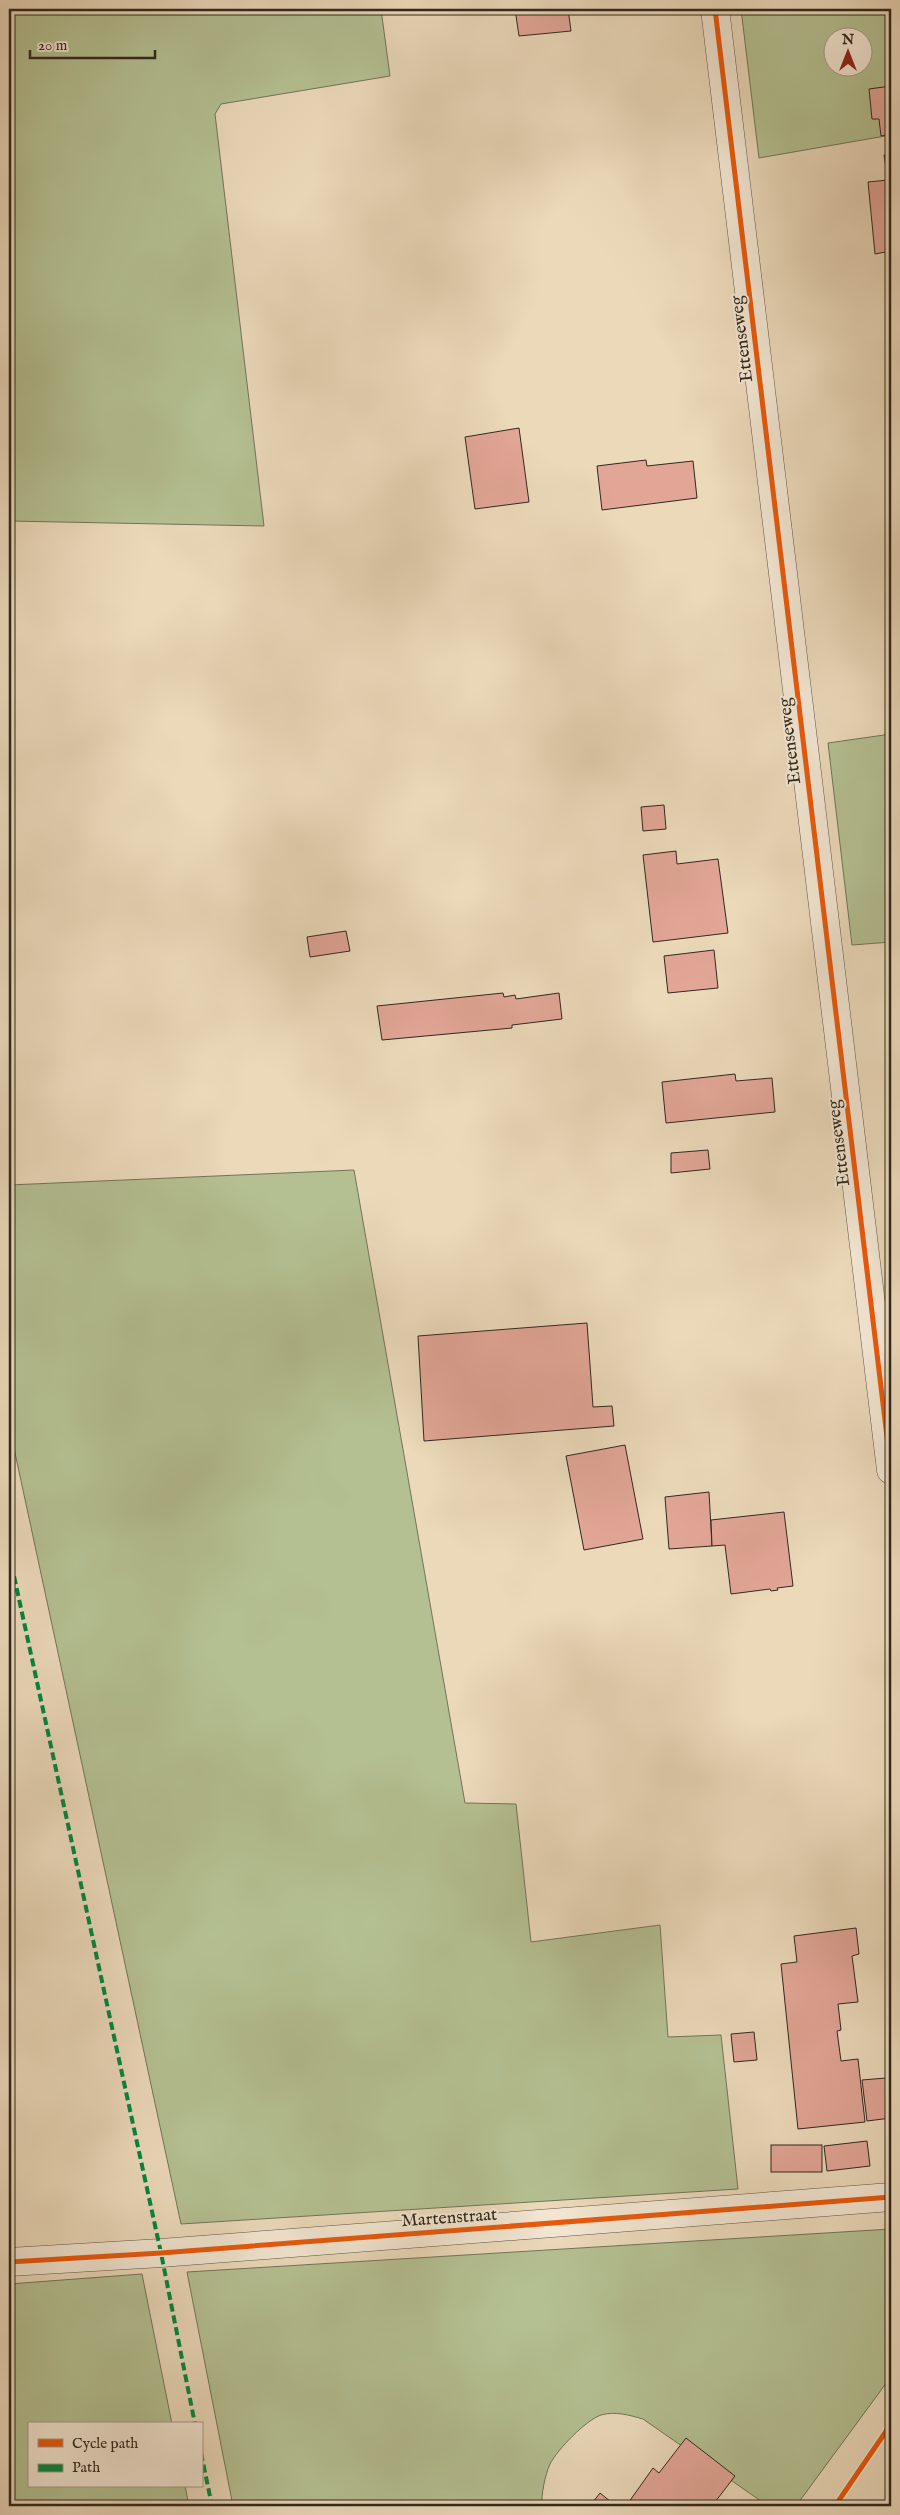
<svg xmlns="http://www.w3.org/2000/svg" width="900" height="2515" font-family="'IM FELL English',serif">
	<style>
		.green { fill: #b4c092; stroke: #727458; fill-rule: evenodd }
		.building { fill: #e2a697; stroke: #31281d }
		.lines { fill: none; stroke-linecap: round; stroke-linejoin: round }
		.minor-casing { stroke: #605444; stroke-width: 29 }
		.minor { stroke: #f2e6d2; stroke-width: 28 }
		.quiet { stroke: #00873e; stroke-width: 4; stroke-dasharray: 8 4; stroke-linecap: butt }
		.cycleway-casing { stroke: #f2e6d2; stroke-width: 8 }
		.cycleway { stroke: #e8590c; stroke-width: 5 }
		.labels { text-anchor: middle; stroke-width: 4; stroke-linejoin: round; paint-order: stroke }
		.street-label { font-size: 18px; fill: #31281d; stroke: #f2e6d2 }
	</style>
	<rect width="100%" height="100%" fill="#ebd9ba"/>
	<filter id="stains"><feTurbulence type="fractalNoise" baseFrequency=".004" numOctaves="4"/><feColorMatrix values="0 0 0 0 .2 0 0 0 0 .09 0 0 0 0 .02 0 0 0 .5 -.17"/></filter>
	<radialGradient id="worn" r=".72"><stop offset=".6" stop-color="#630" stop-opacity="0"/><stop offset="1" stop-color="#630" stop-opacity=".3"/></radialGradient>
	<g class="green">
		<polygon points="9,9 381,9 390,76 221,104 215,114 264,526 9,521"/>
		<path d="M 741,9 L 891,9 L 891,135 L 759,158 ZM 832,38 L 862,38 L 862,68 L 832,68 Z"/>
		<polygon points="891,734 891,942 852,945 828,743"/>
		<polygon points="354,1170 465,1803 516,1804 531,1942 660,1925 668,2037 721,2035 738,2189 181,2224 9,1425 9,1185"/>
		<path d="M 891,2229 L 891,2371 L 887,2382 L 796,2506 L 768,2506 L 643,2419 C 629,2415 615,2411 601,2415 C 586,2420 557,2450 550,2464 C 545,2475 541,2495 542,2506 L 233,2506 L 187,2272 Z"/>
		<polygon points="142,2274 172,2424 29,2424 29,2486 185,2486 189,2506 9,2506 9,2284"/>
	</g>
	<g class="building">
		<polygon points="515,9 568,9 571,31 519,36"/>
		<polygon points="891,86 891,134 881,136 879,119 872,119 869,89"/>
		<polygon points="884,155 891,155 891,251 875,254 868,182 888,180"/>
		<polygon points="519,428 529,502 475,509 465,437"/>
		<polygon points="646,460 647,466 693,461 697,498 602,510 597,466"/>
		<polygon points="664,805 666,829 643,831 641,807"/>
		<polygon points="676,851 677,864 718,859 728,933 653,942 643,855"/>
		<polygon points="346,931 350,951 310,957 307,937"/>
		<polygon points="714,950 718,988 668,993 664,956"/>
		<polygon points="503,993 504,997 515,995 516,999 559,993 562,1019 512,1025 512,1028 382,1040 377,1006"/>
		<polygon points="735,1074 736,1081 772,1078 775,1112 666,1123 662,1082"/>
		<polygon points="708,1150 710,1169 671,1173 671,1153"/>
		<polygon points="587,1323 593,1407 612,1406 614,1426 424,1441 418,1336"/>
		<polygon points="625,1445 643,1539 584,1550 566,1456"/>
		<polygon points="709,1492 712,1546 669,1549 665,1497"/>
		<polygon points="784,1512 793,1586 777,1588 778,1590 771,1591 770,1589 731,1594 725,1545 712,1546 711,1520"/>
		<polygon points="856,1928 859,1954 852,1956 858,2002 838,2004 841,2030 837,2031 841,2061 858,2059 865,2122 798,2129 781,1964 797,1962 794,1936"/>
		<polygon points="754,2032 757,2060 734,2062 731,2034"/>
		<polygon points="886,2078 891,2118 867,2121 862,2080"/>
		<polygon points="867,2141 870,2166 827,2171 824,2146"/>
		<rect x="771" y="2145" width="51" height="27"/>
		<polygon points="686,2438 735,2476 712,2506 626,2506 653,2468 659,2473"/>
		<polygon points="600,2493 616,2506 598,2506 593,2502"/>
	</g>
	<g class="lines">
		<g class="minor-casing">
			<g id="minor">
				<polyline points="715,9 891,1470"/>
				<polyline points="9,2262 161,2253 891,2197"/>
			</g>
		</g>
		<use href="#minor" class="minor"/>
		<g class="quiet">
			<polyline points="9,1553 161,2253 195,2424"/>
			<polyline points="201,2453 212,2506"/>
		</g>
		<g class="cycleway-casing">
			<g id="cycleway">
				<polyline points="715,9 891,1470"/>
				<polyline points="9,2262 161,2253 891,2197"/>
				<polyline points="835,2506 891,2424"/>
			</g>
		</g>
		<use href="#cycleway" class="cycleway"/>
	</g>
	<g class="labels">
		<g class="street-label">
			<text transform="translate(741 339) rotate(-97)" y="6">Ettenseweg</text>
			<text transform="translate(789 741) rotate(-97)" y="6">Ettenseweg</text>
			<text transform="translate(838 1143) rotate(-97)" y="6">Ettenseweg</text>
			<text transform="translate(449 2217) rotate(-4)" y="6">Martenstraat</text>
		</g>
	</g>
	<rect width="900" height="2515" fill="none" stroke="#ebd9ba" stroke-width="30"/>
	<rect x="10" y="10" width="880" height="2495" fill="none" stroke="#31281d" stroke-width="2.5"/>
	<rect x="15" y="15" width="870" height="2485" fill="none" stroke="#31281d"/>
	<rect x="28" y="2422" width="175" height="65" fill="#f2e6d2" stroke="#a59a8a"/>
	<rect x="38" y="2439" width="25" height="8" fill="#e8590c" stroke="#a59a8a"/>
	<text x="72" y="2448" font-size="15" fill="#31281d">Cycle path</text>
	<rect x="38" y="2464" width="25" height="8" fill="#00873e" stroke="#a59a8a"/>
	<text x="72" y="2472" font-size="15" fill="#31281d">Path</text>
	<g transform="translate(848 52)"><circle r="24" fill="#f2e6d2" stroke="#a59a8a"/>
	<path d="M0-4L9 19L0 12L-9 19Z" fill="#8f2418"/>
	<text y="-8" font-size="14" font-weight="bold" text-anchor="middle" fill="#31281d">N</text>
	</g>
	<path d="M30 50v8h125v-8" fill="none" stroke="#31281d" stroke-width="2.5"/>
	<text x="38" y="50" font-size="15" fill="#31281d" stroke="#f2e6d2" stroke-width="4" paint-order="stroke">20 m</text>
	<rect width="100%" height="100%" filter="url(#stains)"/>
	<rect width="100%" height="100%" fill="url(#worn)"/>
</svg>
